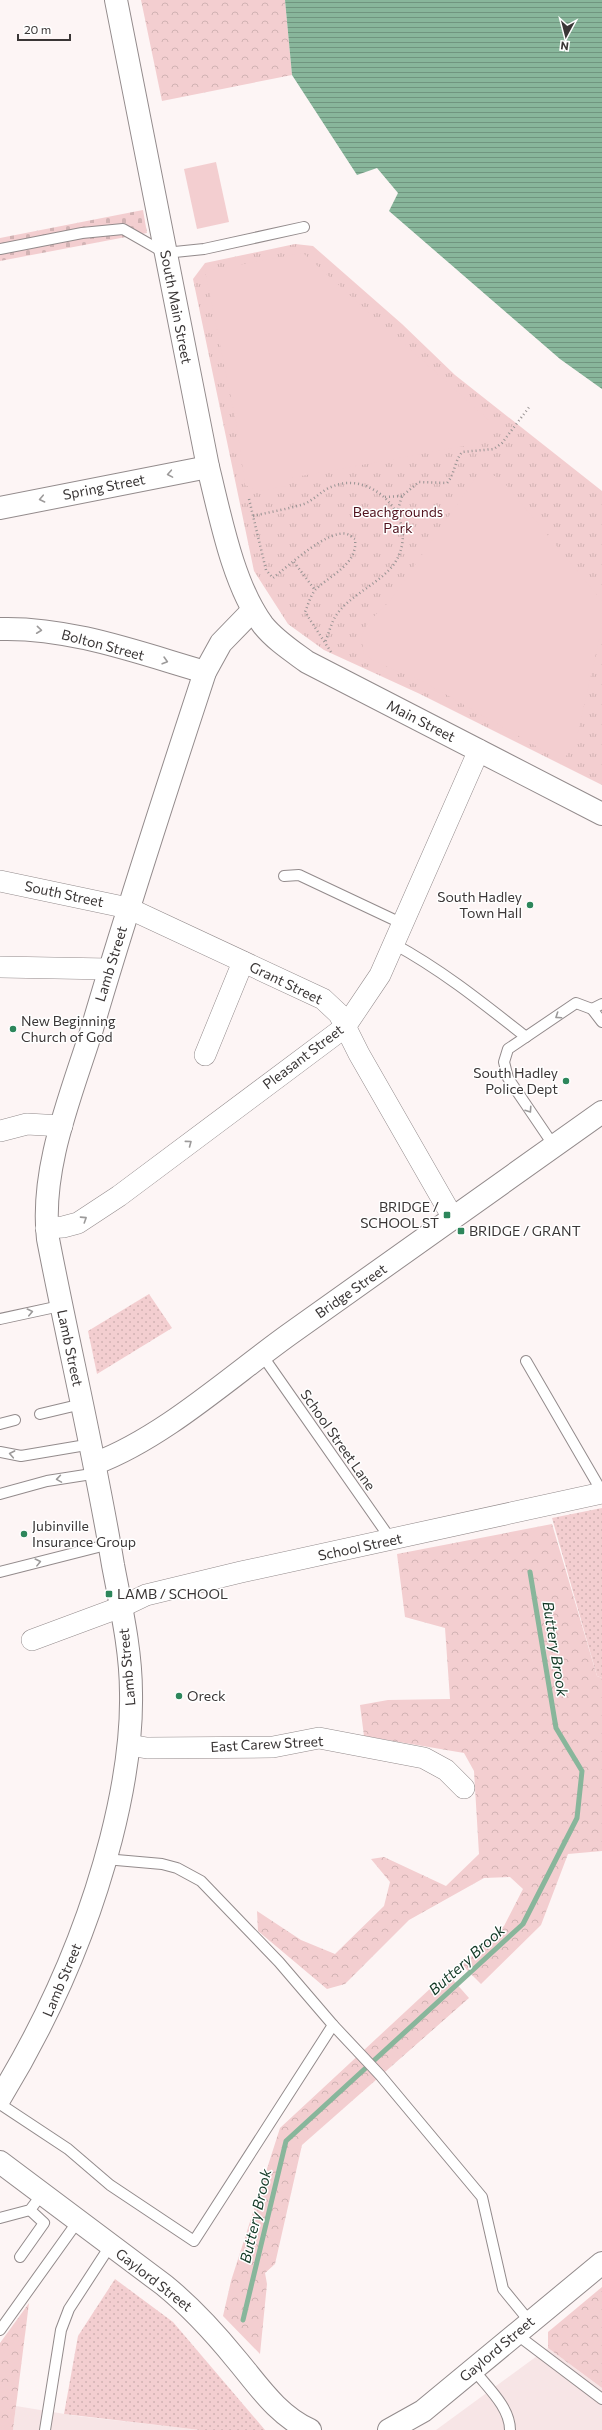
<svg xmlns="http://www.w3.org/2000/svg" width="602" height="2430" font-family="Commissioner,sans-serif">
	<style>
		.built { fill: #f7e5e6 }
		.grass { fill: url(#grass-dots) }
		.forest { fill: url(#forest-crowns) }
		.cemetery { fill: url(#cemetery-stones) }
		.park { fill: url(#park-tufts) }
		.garden { fill: #f3ced0 }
		.water { fill: url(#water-rules) }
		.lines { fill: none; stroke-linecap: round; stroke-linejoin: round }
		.stream { stroke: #88b69b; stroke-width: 5 }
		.lane-casing { stroke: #938b8c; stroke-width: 12 }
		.street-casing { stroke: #938b8c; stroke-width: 22 }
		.secondary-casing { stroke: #938b8c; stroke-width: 24 }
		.path { stroke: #999494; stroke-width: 2.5; stroke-dasharray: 1 3; stroke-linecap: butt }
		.lane { stroke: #fff; stroke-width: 10 }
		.street { stroke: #fff; stroke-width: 21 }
		.secondary { stroke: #fff; stroke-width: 22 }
		.oneway { stroke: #9c9a9a }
		.poi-dot { fill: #2d865b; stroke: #fff; stroke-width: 1.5 }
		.labels { text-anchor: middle; stroke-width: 3; stroke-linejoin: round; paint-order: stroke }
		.street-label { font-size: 14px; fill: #3a3636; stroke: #fff }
		.park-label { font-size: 14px; fill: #50121d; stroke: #fff }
		.poi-label { font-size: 14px; fill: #3a3636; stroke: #fff; text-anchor: start }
		.water-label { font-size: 15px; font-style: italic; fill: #113724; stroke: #fff }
	</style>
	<defs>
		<pattern id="grass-dots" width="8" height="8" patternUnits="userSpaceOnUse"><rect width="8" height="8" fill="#f3ced0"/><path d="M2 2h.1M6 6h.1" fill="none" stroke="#d1b2b3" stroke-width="1.8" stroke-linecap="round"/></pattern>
		<pattern id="forest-crowns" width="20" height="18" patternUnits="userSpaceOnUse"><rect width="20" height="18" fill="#f3ced0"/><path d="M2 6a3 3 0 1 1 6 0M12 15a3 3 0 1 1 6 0" fill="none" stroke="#d1b2b3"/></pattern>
		<pattern id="cemetery-stones" width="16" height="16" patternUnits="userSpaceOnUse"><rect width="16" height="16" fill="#f3ced0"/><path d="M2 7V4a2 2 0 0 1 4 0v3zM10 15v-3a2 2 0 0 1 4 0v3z" fill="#d1b2b3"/></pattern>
		<pattern id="park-tufts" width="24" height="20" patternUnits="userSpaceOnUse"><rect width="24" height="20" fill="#f3ced0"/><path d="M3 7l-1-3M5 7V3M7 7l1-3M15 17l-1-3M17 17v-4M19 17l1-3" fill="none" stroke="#d1b2b3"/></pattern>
		<pattern id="water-rules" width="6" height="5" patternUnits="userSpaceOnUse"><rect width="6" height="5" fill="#88b69b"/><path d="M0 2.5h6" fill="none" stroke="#70957f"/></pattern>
	</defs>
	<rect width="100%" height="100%" fill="#fdf5f5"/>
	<g class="built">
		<polygon points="548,2348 602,2388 602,2430 436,2430"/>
		<polygon points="16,2406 77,2416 200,2430 13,2430"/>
	</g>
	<g class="grass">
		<polygon points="149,1294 172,1328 97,1374 88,1331"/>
		<polygon points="602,1508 602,1678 597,1676 552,1518"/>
		<polygon points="115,2279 173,2322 265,2430 200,2430 64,2414 78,2336"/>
	</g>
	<g class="forest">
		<polygon points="141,0 285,0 292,75 162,101"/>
		<polygon points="552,1524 597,1676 602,1678 602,1851 568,1854 541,1925 481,1984 462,1965 504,1926 523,1889 510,1877 484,1878 409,1920 345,1984 327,1989 258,1931 257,1911 301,1940 335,1954 384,1906 390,1882 371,1859 384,1857 446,1886 479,1854 474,1771 464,1753 364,1736 360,1705 388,1700 450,1699 445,1628 405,1617 397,1554"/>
		<polygon points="447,1973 469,1998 302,2145 275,2264 265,2273 267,2284 260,2354 223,2316 231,2281 280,2128"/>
		<polygon points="602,2287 602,2388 548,2348 548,2332"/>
		<polygon points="29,2303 13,2430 0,2430 0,2343"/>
	</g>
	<polygon class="cemetery" points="143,210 147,233 0,261 0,238"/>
	<polygon class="park" points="295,244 313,246 402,324 455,375 602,491 602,785 420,694 324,650 288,624 254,571 193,279 205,263"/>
	<g class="garden">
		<polygon points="216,162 229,222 197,229 184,169"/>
		<polygon points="303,253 490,421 492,441 290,478 286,486 259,491 245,485 237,427 205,271"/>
		<path d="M 482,469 L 502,480 L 602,601 L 602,627 L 575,745 L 562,761 L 426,683 C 405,672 383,668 364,654 L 361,636 L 369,621 L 389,602 Z"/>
	</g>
	<polygon class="water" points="285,0 602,0 602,389 560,359 389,211 398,193 377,168 357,175 292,75"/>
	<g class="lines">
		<polyline class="stream" points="243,2320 286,2141 523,1924 577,1818 582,1771 556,1728 530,1572"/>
		<g class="lane-casing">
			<g id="lane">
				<polyline points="0,249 82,233 123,229 165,253 204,249 304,227"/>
				<polyline points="284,876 299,875 403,924"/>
				<path d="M 394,944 C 442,970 484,1004 526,1037"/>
				<polyline points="602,1004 592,1009 602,1022"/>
				<polyline points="554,1146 508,1078 504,1062 508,1049 576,1003 592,1009"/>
				<polyline points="0,1319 60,1306"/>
				<polyline points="262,1355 392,1541"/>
				<polyline points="526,1361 602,1492"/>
				<polyline points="40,1414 82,1404"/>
				<polyline points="0,1424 15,1420"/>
				<polyline points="0,1452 21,1456 92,1444"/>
				<polyline points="0,1494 47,1481 98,1473"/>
				<polyline points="0,1572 110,1544"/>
				<polyline points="333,2025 380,2075 482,2197 503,2289 530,2322"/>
				<polyline points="0,2104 68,2149 110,2185 194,2241 333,2025 279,1962 201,1881 177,1868 162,1864 105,1859"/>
				<polyline points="0,2218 30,2210 42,2194"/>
				<polyline points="20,2257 44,2223 30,2210"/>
				<polyline points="0,2330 78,2221"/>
				<polyline points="516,2334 602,2399"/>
				<path d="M 474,2370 C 487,2387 510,2407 510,2430"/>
				<polyline points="45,2430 61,2330 69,2309 110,2246"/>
			</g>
		</g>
		<g class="street-casing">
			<g id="street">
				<polyline points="0,881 128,908 323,999 339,1014 359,1054 453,1218"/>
				<polyline points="0,967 109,969"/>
				<polyline points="205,1055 243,962"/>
				<polyline points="0,1131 27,1124 62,1126"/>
				<polyline points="46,1228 63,1227 78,1223 119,1196 345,1027 380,975 479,750"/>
				<polyline points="32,1640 121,1607 146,1595 241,1572 602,1493"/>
				<polyline points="129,1745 147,1748 273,1747 319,1738 424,1758 446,1770 464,1788"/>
			</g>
		</g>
		<g class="secondary-casing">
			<g id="secondary">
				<path d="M 116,0 L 208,467 C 220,515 233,585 263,625 C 275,640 292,651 307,662 L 602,814"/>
				<polyline points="0,508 208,467"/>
				<path d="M 0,629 C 70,627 139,653 205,672"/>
				<path d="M 96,1463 C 165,1437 233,1374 294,1331 C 396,1258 499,1185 602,1112"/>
				<path d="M 0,2098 C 50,2016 87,1932 111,1839 C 123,1792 132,1743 131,1693 C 131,1650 121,1607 113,1565 C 95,1456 69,1348 48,1239 C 40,1168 71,1096 92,1029 C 127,909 166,791 205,672 L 221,643 L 253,610"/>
				<path d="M 0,2162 L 164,2285 C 191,2307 214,2332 236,2359 C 258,2385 277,2415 310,2430"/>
				<polyline points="389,2430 423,2411 602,2263"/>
			</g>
		</g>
		<g class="path">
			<polyline points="385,497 402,496"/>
			<path d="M 249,499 L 266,570 L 273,578 C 288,566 328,529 347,534 C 350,535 353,538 355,539 C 358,564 332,574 316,589 C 311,594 308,605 305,612 L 331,652"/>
			<path d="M 397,513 L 402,496 L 419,482 L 447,483 C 455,474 454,462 462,452 L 494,449 L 502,443 L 530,406"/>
			<path d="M 253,516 C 270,512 288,509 304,504 C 314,500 320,492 329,488 C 358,473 391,494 400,521 C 406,537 402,556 390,569 C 375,585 349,597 337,614 C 331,622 329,634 325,642"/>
			<polyline points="294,562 315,590"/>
		</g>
		<use href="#lane" class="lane"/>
		<use href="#street" class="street"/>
		<use href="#secondary" class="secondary"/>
	</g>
	<defs><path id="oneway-chevron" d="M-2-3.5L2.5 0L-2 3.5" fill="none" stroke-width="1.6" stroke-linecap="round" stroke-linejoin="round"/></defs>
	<g class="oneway">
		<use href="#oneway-chevron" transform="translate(170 474) rotate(170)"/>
		<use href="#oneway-chevron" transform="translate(42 499) rotate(168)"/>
		<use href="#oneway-chevron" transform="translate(39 630) rotate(6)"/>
		<use href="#oneway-chevron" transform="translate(165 661) rotate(16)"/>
		<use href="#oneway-chevron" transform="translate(558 1016) rotate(146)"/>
		<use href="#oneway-chevron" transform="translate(529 1110) rotate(56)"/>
		<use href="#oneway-chevron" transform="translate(189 1143) rotate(-37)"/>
		<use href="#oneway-chevron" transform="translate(84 1219) rotate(-33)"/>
		<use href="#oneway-chevron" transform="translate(30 1312) rotate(-13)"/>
		<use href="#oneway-chevron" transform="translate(12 1454) rotate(-169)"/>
		<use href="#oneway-chevron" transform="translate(59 1479) rotate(171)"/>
		<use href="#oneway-chevron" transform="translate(38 1562) rotate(-14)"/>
	</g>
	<g class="poi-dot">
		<circle cx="530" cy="905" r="4"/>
		<circle cx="13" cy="1029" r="4"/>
		<circle cx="566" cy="1081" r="4"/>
		<rect x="443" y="1211" width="8" height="8" rx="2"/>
		<rect x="457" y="1227" width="8" height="8" rx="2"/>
		<circle cx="24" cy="1534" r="4"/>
		<rect x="105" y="1590" width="8" height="8" rx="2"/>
		<circle cx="179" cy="1696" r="4"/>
	</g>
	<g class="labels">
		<g class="street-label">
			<text transform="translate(176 307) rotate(79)" y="5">South Main Street</text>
			<text transform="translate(104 487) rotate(-11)" y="5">Spring Street</text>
			<text transform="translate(103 645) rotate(15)" y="5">Bolton Street</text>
			<text transform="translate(421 721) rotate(27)" y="5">Main Street</text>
			<text transform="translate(64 894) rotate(12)" y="5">South Street</text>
			<text transform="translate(111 964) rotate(-73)" y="5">Lamb Street</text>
			<text transform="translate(286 983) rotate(26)" y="5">Grant Street</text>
			<text transform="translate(303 1057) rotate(-37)" y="5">Pleasant Street</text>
			<text transform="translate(351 1291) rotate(-35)" y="5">Bridge Street</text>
			<text transform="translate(70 1348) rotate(78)" y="5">Lamb Street</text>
			<text transform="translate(338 1440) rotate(55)" y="5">School Street Lane</text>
			<text transform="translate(360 1547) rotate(-12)" y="5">School Street</text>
			<text transform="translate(127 1667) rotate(-95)" y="5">Lamb Street</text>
			<text transform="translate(267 1744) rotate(-3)" y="5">East Carew Street</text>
			<text transform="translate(62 1980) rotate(-67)" y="5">Lamb Street</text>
			<text transform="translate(154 2280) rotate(38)" y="5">Gaylord Street</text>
			<text transform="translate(497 2349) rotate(-40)" y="5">Gaylord Street</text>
		</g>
		<g class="park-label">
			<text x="398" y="517">Beachgrounds<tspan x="398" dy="16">Park</tspan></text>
		</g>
		<g class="poi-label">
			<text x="522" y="902" text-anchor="end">South Hadley<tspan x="522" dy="16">Town Hall</tspan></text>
			<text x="21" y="1026">New Beginning<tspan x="21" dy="16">Church of God</tspan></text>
			<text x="558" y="1078" text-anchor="end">South Hadley<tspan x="558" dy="16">Police Dept</tspan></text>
			<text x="439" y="1212" text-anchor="end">BRIDGE /<tspan x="439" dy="16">SCHOOL ST</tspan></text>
			<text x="469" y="1236">BRIDGE / GRANT</text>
			<text x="32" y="1531">Jubinville<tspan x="32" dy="16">Insurance Group</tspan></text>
			<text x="117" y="1599">LAMB / SCHOOL</text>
			<text x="187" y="1701">Oreck</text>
		</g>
		<g class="water-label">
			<text transform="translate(555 1649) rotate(81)" y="5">Buttery Brook</text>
			<text transform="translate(467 1960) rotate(-42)" y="5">Buttery Brook</text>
			<text transform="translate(256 2216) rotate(-77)" y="5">Buttery Brook</text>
		</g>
	</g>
	<g transform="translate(566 36) rotate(187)" stroke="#ffffff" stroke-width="3" paint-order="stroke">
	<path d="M0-3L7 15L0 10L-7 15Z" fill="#3a3636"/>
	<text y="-6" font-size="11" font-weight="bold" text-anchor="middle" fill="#3a3636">N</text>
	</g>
	<path d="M18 34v6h52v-6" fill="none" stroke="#3a3636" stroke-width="2"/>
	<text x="24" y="34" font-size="12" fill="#3a3636" stroke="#ffffff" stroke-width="3" paint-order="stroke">20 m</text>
</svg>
